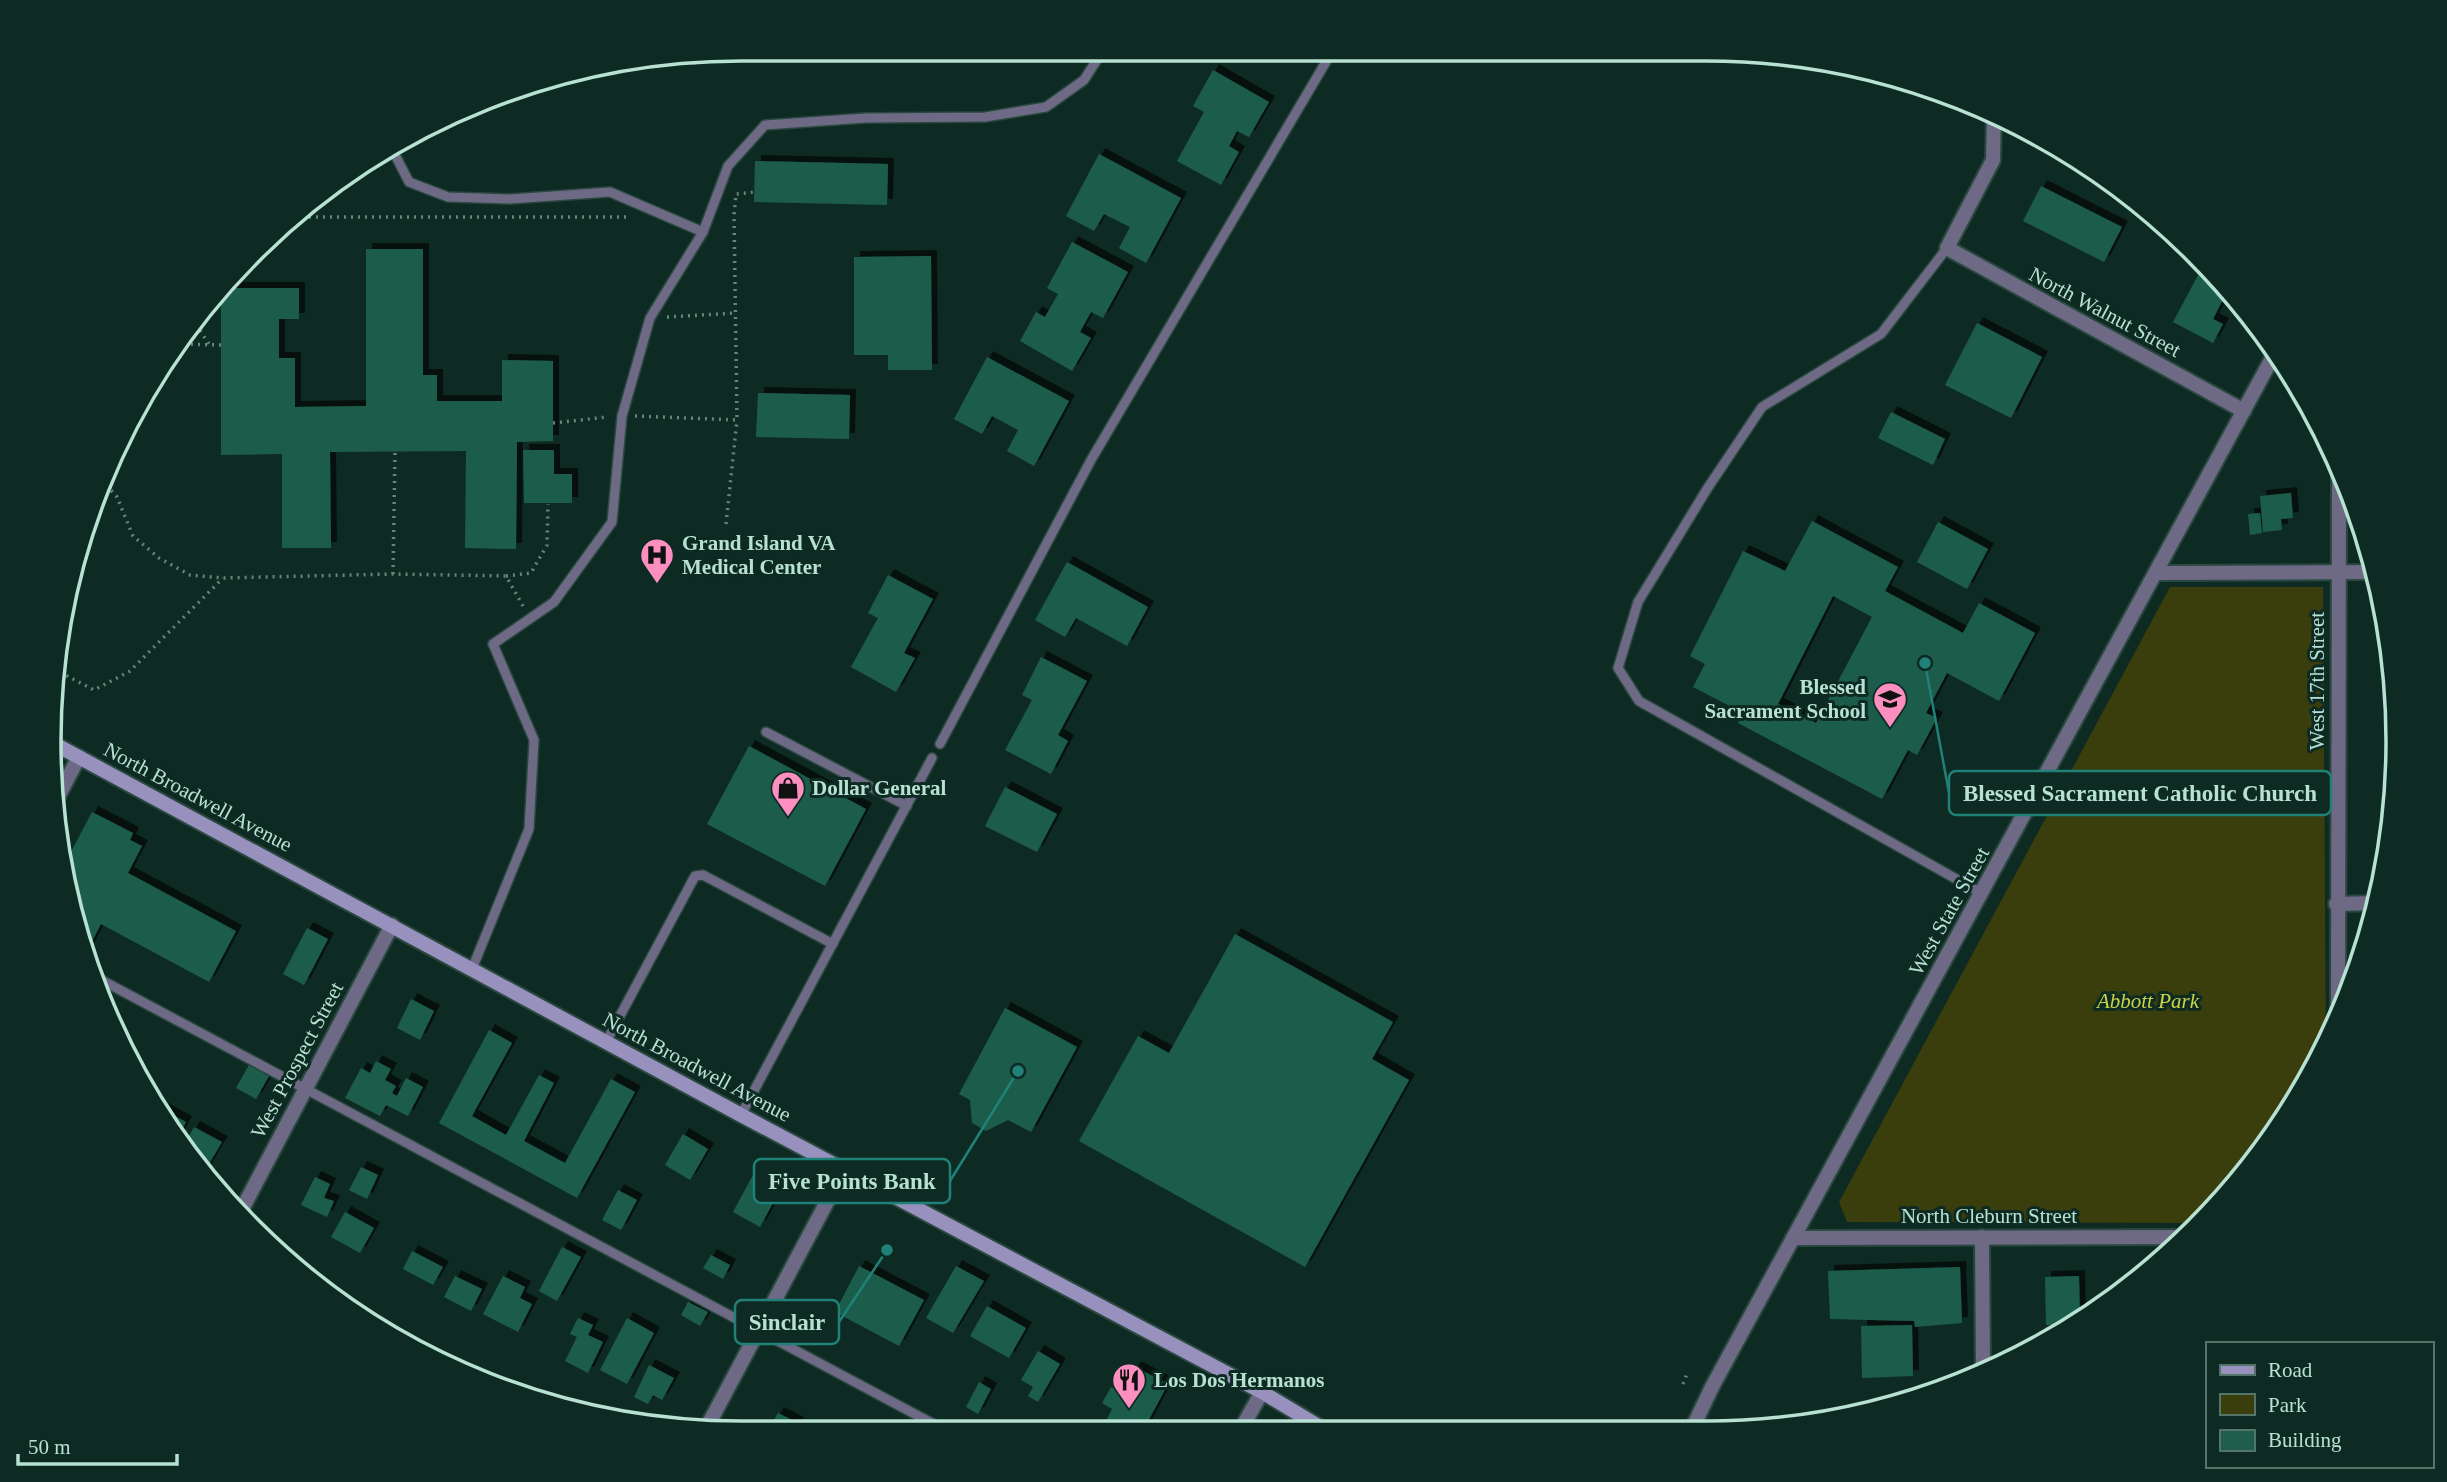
<svg xmlns="http://www.w3.org/2000/svg" width="2447" height="1482" font-family="'Times New Roman',serif">
	<style>
		.green { fill: #3a3d0c }
		.building { fill: #1f5c4c; fill-rule: evenodd; filter: url(#shadow) }
		.lines { fill: none; stroke-linecap: round; stroke-linejoin: round }
		.service-casing { stroke: #29483f; stroke-width: 12 }
		.minor-casing { stroke: #29483f; stroke-width: 18 }
		.tertiary-casing { stroke: #29483f; stroke-width: 18 }
		.secondary-casing { stroke: #29483f; stroke-width: 18 }
		.path { stroke: #63877b; stroke-width: 3.5; stroke-dasharray: 2 5; stroke-linecap: butt }
		.service { stroke: #6e6985; stroke-width: 9 }
		.minor { stroke: #6e6985; stroke-width: 14 }
		.tertiary { stroke: #6e6985; stroke-width: 14 }
		.secondary { stroke: #9890bd; stroke-width: 14 }
		.labels { text-anchor: middle; stroke-width: 6; stroke-linejoin: round; paint-order: stroke }
		.street-label { font-size: 21px; fill: #b7e1d2; stroke: #0e2b23 }
		.poi-label { font-size: 21px; font-weight: bold; fill: #b7e1d2; stroke: #0e2b23; text-anchor: start }
		.park-label { font-size: 21px; font-style: italic; fill: #ccd446; stroke: #0e2b23 }
		.rim { fill: none; stroke: #b7e1d2; stroke-width: 3.5 }
		.leader { fill: none; stroke: #208178; stroke-width: 2.5 }
		.callout-dot { fill: #208178; stroke: #0e2b23; stroke-width: 2.5 }
		.callout { fill: #0e2b23; stroke: #208178; stroke-width: 2.5 }
		.callout-label { font-size: 23px; text-anchor: middle; font-weight: bold; fill: #b7e1d2 }
	</style>
	<defs>
		<filter id="shadow"><feDropShadow dx="6" dy="-6" stdDeviation="0" flood-color="#0009"/></filter>
	</defs>
	<rect width="100%" height="100%" fill="#0e2b23"/>
	<polygon class="green" points="2170,587 2323,587 2326,1048 2255,1162 2199,1223 1847,1222 1839,1202"/>
	<g class="building">
		<polygon points="650,55 697,55 696,65 645,59"/>
		<polygon points="1213,70 1269,102 1249,137 1237,131 1229,146 1239,152 1221,185 1177,161 1204,112 1193,106"/>
		<polygon points="560,76 540,89 536,82 549,79"/>
		<polygon points="1099,154 1181,198 1146,263 1119,248 1130,227 1104,214 1094,231 1066,216"/>
		<polygon points="755,161 888,164 887,205 754,202"/>
		<polygon points="2041,186 2122,227 2104,262 2023,221"/>
		<polygon points="1072,242 1128,272 1103,318 1091,312 1080,332 1091,338 1072,371 1020,341 1036,312 1045,317 1058,294 1047,288"/>
		<polygon points="366,249 423,249 423,375 437,375 437,401 502,401 502,360 553,361 553,441 517,442 516,549 465,548 466,451 330,452 331,548 282,548 282,454 221,455 221,291 224,288 299,288 299,319 279,319 279,358 295,358 295,407 366,406"/>
		<polygon points="931,256 932,370 888,370 888,355 854,355 854,257"/>
		<polygon points="2204,264 2229,288 2213,319 2223,324 2213,343 2173,322"/>
		<polygon points="1977,323 2042,357 2011,418 1945,385"/>
		<polygon points="987,357 1069,401 1034,466 1007,451 1018,430 992,416 982,434 954,419"/>
		<polygon points="758,393 850,395 849,439 756,437"/>
		<polygon points="1891,412 1945,439 1933,465 1878,438"/>
		<polygon points="523,450 554,450 554,474 572,474 572,503 524,503"/>
		<polygon points="2291,493 2293,518 2281,519 2282,530 2263,532 2260,496"/>
		<polygon points="2260,513 2262,533 2250,535 2248,514"/>
		<path d="M 1812,521 L 1898,567 L 1885,591 L 1963,633 L 1979,603 L 2035,633 L 1999,701 L 1947,673 L 1926,713 L 1937,718 L 1917,755 L 1908,750 L 1882,799 L 1738,723 L 1743,713 L 1693,687 L 1705,664 L 1690,656 L 1743,551 L 1785,571 ZM 1833,596 L 1872,617 L 1816,723 L 1778,704 Z"/>
		<polygon points="1938,522 1988,549 1967,589 1917,562"/>
		<polygon points="1067,562 1148,607 1127,646 1076,618 1065,637 1035,620"/>
		<polygon points="888,575 933,599 904,653 915,658 896,692 851,667 878,618 868,613"/>
		<polygon points="2386,648 2392,650 2393,675 2386,675"/>
		<polygon points="1041,657 1087,681 1058,735 1068,741 1051,774 1005,750 1032,700 1022,695"/>
		<polygon points="2391,718 2394,718 2395,746 2391,746"/>
		<polygon points="749,746 866,809 825,886 707,824"/>
		<rect x="2391" y="759" width="5" height="28"/>
		<polygon points="1005,787 1057,814 1037,852 985,826"/>
		<polygon points="92,812 133,833 130,840 142,846 128,873 236,931 209,982 101,924 84,957 63,867"/>
		<polygon points="307,928 328,939 304,985 283,974"/>
		<polygon points="1235,934 1393,1022 1372,1059 1409,1080 1305,1267 1079,1141 1138,1036 1169,1053"/>
		<polygon points="411,999 434,1011 420,1040 397,1028"/>
		<polygon points="1005,1008 1077,1047 1031,1132 1008,1120 986,1131 972,1123 970,1100 959,1094"/>
		<polygon points="489,1030 512,1043 472,1116 506,1135 539,1075 554,1083 524,1141 565,1163 611,1079 635,1092 577,1198 439,1123"/>
		<polygon points="376,1061 391,1069 385,1080 396,1086 392,1093 397,1096 406,1078 423,1087 408,1116 386,1105 380,1116 345,1098 361,1068 370,1073"/>
		<polygon points="249,1065 269,1076 256,1099 236,1088"/>
		<polygon points="155,1105 186,1122 177,1139 166,1126"/>
		<polygon points="194,1127 222,1142 206,1169 198,1165 183,1147"/>
		<polygon points="683,1134 708,1149 690,1180 665,1165"/>
		<polygon points="361,1167 378,1175 367,1199 349,1190"/>
		<polygon points="754,1173 781,1188 760,1227 733,1212"/>
		<polygon points="315,1177 330,1184 324,1198 334,1201 327,1217 301,1205"/>
		<polygon points="618,1190 637,1200 621,1230 602,1220"/>
		<polygon points="345,1212 374,1228 360,1253 331,1237"/>
		<polygon points="562,1247 581,1257 557,1301 539,1291"/>
		<polygon points="412,1251 443,1267 433,1285 403,1269"/>
		<polygon points="711,1255 730,1265 723,1279 703,1268"/>
		<polygon points="859,1266 924,1300 899,1346 835,1312"/>
		<polygon points="956,1266 984,1281 953,1333 926,1318"/>
		<polygon points="1960,1267 1962,1323 1915,1327 1914,1321 1830,1319 1828,1271"/>
		<polygon points="455,1276 482,1289 471,1311 444,1297"/>
		<polygon points="503,1276 525,1287 520,1298 532,1304 518,1332 483,1314"/>
		<polygon points="2079,1276 2080,1320 2074,1325 2046,1325 2045,1277"/>
		<polygon points="688,1302 708,1312 700,1326 681,1315"/>
		<polygon points="987,1306 1026,1328 1009,1358 970,1336"/>
		<polygon points="578,1318 593,1325 588,1335 603,1342 588,1373 565,1361 577,1337 570,1334"/>
		<polygon points="627,1318 654,1333 627,1384 600,1370"/>
		<polygon points="1912,1325 1913,1376 1862,1378 1861,1326"/>
		<polygon points="1038,1351 1060,1364 1038,1402 1028,1396 1033,1387 1021,1380"/>
		<polygon points="649,1365 674,1378 662,1400 653,1395 648,1404 634,1397"/>
		<polygon points="1135,1367 1168,1384 1144,1429 1102,1429 1112,1409 1102,1403 1111,1387 1121,1392"/>
		<polygon points="979,1382 991,1389 978,1414 966,1407"/>
		<polygon points="778,1413 798,1423 795,1428 771,1425"/>
	</g>
	<g class="lines">
		<g class="service-casing">
			<g id="service">
				<polyline points="391,147 409,182 448,197 510,199 610,192 703,232"/>
				<polyline points="1947,248 1881,334 1762,407 1707,489 1638,602 1618,668 1639,701 1983,894"/>
				<polyline points="766,732 907,806"/>
				<polyline points="940,744 1091,460 1330,55"/>
				<polyline points="472,969 529,829 534,740 493,644 554,602 612,522 622,416 650,318 703,232 728,166 765,125 865,118 985,117 1046,107 1084,80 1100,55"/>
				<polyline points="92,975 941,1428"/>
				<polyline points="606,1042 695,876 703,875 833,944"/>
				<polyline points="741,1115 932,758"/>
				<polyline points="2167,1237 2168,1256"/>
			</g>
		</g>
		<g class="minor-casing">
			<g id="minor">
				<polyline points="1994,115 1993,160 1947,248 2244,411"/>
				<polyline points="2156,573 2374,572"/>
				<polyline points="53,806 79,757"/>
				<polyline points="2336,904 2377,903"/>
				<polyline points="2338,1018 2339,470"/>
				<polyline points="239,1215 392,925"/>
				<polyline points="1982,1237 1983,1369"/>
				<polyline points="1793,1238 2185,1237"/>
				<polyline points="707,1427 844,1170"/>
				<polyline points="1241,1429 1262,1392"/>
			</g>
		</g>
		<g class="tertiary-casing">
			<polyline id="tertiary" points="1691,1431 1712,1387 2275,353"/>
		</g>
		<g class="secondary-casing">
			<polyline id="secondary" points="49,741 741,1115 1262,1392 1325,1430"/>
		</g>
		<g class="path">
			<polyline points="295,217 629,217"/>
			<polyline points="667,317 736,313"/>
			<polyline points="192,319 209,344"/>
			<polyline points="177,344 221,345"/>
			<polyline points="635,416 737,420 734,215 736,194 754,192"/>
			<polyline points="553,423 607,417"/>
			<polyline points="102,480 117,497 133,536 159,558 190,575 223,578 393,574 506,576 523,606"/>
			<polyline points="726,524 737,420"/>
			<polyline points="393,574 395,451"/>
			<polyline points="506,576 531,573 547,545 548,504"/>
			<polyline points="54,669 94,690 130,671 223,578"/>
			<polyline points="1683,1384 1688,1371"/>
		</g>
		<use href="#service" class="service"/>
		<use href="#minor" class="minor"/>
		<use href="#tertiary" class="tertiary"/>
		<use href="#secondary" class="secondary"/>
	</g>
	<defs>
		<g id="hospital-pin" transform="scale(1.75)"><path d="M0 17L-7.5 6A9.5 9.5 0 1 1 7.5 6Z" fill="#fd8ec0" stroke="#0e2b23"/><path d="M-5-5h3v3.5h4V-5h3V5h-3V1.5h-4V5h-3Z" fill="#111"/></g>
		<g id="school-pin" transform="scale(1.75)"><path d="M0 17L-7.5 6A9.5 9.5 0 1 1 7.5 6Z" fill="#fd8ec0" stroke="#0e2b23"/><path d="M0-5L7-2L0 1L-7-2ZM-4 1L0 2.5L4 1V4Q0 6-4 4Z" fill="#111"/></g>
		<g id="shop-pin" transform="scale(1.75)"><path d="M0 17L-7.5 6A9.5 9.5 0 1 1 7.5 6Z" fill="#fd8ec0" stroke="#0e2b23"/><path d="M-5-2.5h2.3a2.7 3.5 0 0 1 5.4 0H5L5.5 6h-11ZM-1.5-2.5h3a1.5 2.3 0 0 0-3 0Z" fill="#111"/></g>
		<g id="restaurant-pin" transform="scale(1.75)"><path d="M0 17L-7.5 6A9.5 9.5 0 1 1 7.5 6Z" fill="#fd8ec0" stroke="#0e2b23"/><path d="M-5-6h1v4h1v-4h1v4h1v-4h1v5L-1.5 .5V6h-2V.5L-5-1ZM5-6V6H3V1.5H1.5Q1.5-4 5-6Z" fill="#111"/></g>
	</defs>
	<g fill-rule="evenodd">
		<use href="#hospital-pin" x="657" y="555"/>
		<use href="#school-pin" x="1890" y="699"/>
		<use href="#shop-pin" x="788" y="788"/>
		<use href="#restaurant-pin" x="1129" y="1380"/>
	</g>
	<g class="labels">
		<g class="street-label">
			<text transform="translate(2105 312) rotate(28)" y="7">North Walnut Street</text>
			<text transform="translate(2317 681) rotate(-90)" y="7">West 17th Street</text>
			<text transform="translate(198 797) rotate(28)" y="7">North Broadwell Avenue</text>
			<text transform="translate(1949 911) rotate(-61)" y="7">West State Street</text>
			<text transform="translate(297 1060) rotate(-62)" y="7">West Prospect Street</text>
			<text transform="translate(697 1067) rotate(28)" y="7">North Broadwell Avenue</text>
			<text x="1989" y="1223">North Cleburn Street</text>
		</g>
		<g class="poi-label">
			<text x="682" y="550">Grand Island VA<tspan x="682" dy="24">Medical Center</tspan></text>
			<text x="1866" y="694" text-anchor="end">Blessed<tspan x="1866" dy="24">Sacrament School</tspan></text>
			<text x="812" y="795">Dollar General</text>
			<text x="1154" y="1387">Los Dos Hermanos</text>
		</g>
		<g class="park-label">
			<text x="2148" y="1008">Abbott Park</text>
		</g>
	</g>
	<path d="M0 0H2447V1482H0ZM741 61H1706A680 680 0 0 1 2386 741V741A680 680 0 0 1 1706 1421H741A680 680 0 0 1 61 741V741A680 680 0 0 1 741 61Z" fill="#0e2b23" fill-rule="evenodd"/>
	<path class="rim" d="M741 61H1706A680 680 0 0 1 2386 741V741A680 680 0 0 1 1706 1421H741A680 680 0 0 1 61 741V741A680 680 0 0 1 741 61Z"/>
	<path class="leader" d="M1925 663L1949 793M1018 1071L950 1181M887 1250L839 1322"/>
	<g class="callout-dot">
		<circle cx="1925" cy="663" r="7"/>
		<circle cx="1018" cy="1071" r="7"/>
		<circle cx="887" cy="1250" r="7"/>
	</g>
	<g class="callout">
		<rect x="1949" y="771" width="382" height="44" rx="7"/>
		<rect x="754" y="1159" width="196" height="44" rx="7"/>
		<rect x="735" y="1300" width="104" height="44" rx="7"/>
	</g>
	<g class="callout-label">
		<text x="2140" y="801">Blessed Sacrament Catholic Church</text>
		<text x="852" y="1189">Five Points Bank</text>
		<text x="787" y="1330">Sinclair</text>
	</g>
	<rect x="2206" y="1342" width="228" height="126" fill="#0e2b23" stroke="#527469" stroke-width="2"/>
	<rect x="2220" y="1365" width="35" height="10" fill="#9890bd" stroke="#527469" stroke-width="2"/>
	<text x="2268" y="1377" font-size="21" fill="#b7e1d2">Road</text>
	<rect x="2220" y="1394" width="35" height="21" fill="#3a3d0c" stroke="#527469" stroke-width="2"/>
	<text x="2268" y="1412" font-size="21" fill="#b7e1d2">Park</text>
	<rect x="2220" y="1430" width="35" height="21" fill="#1f5c4c" stroke="#527469" stroke-width="2"/>
	<text x="2268" y="1447" font-size="21" fill="#b7e1d2">Building</text>
	<path d="M18 1454v10h159v-10" fill="none" stroke="#b7e1d2" stroke-width="3.5"/>
	<text x="28" y="1454" font-size="21" fill="#b7e1d2" stroke="#0e2b23" stroke-width="5" paint-order="stroke">50 m</text>
</svg>
